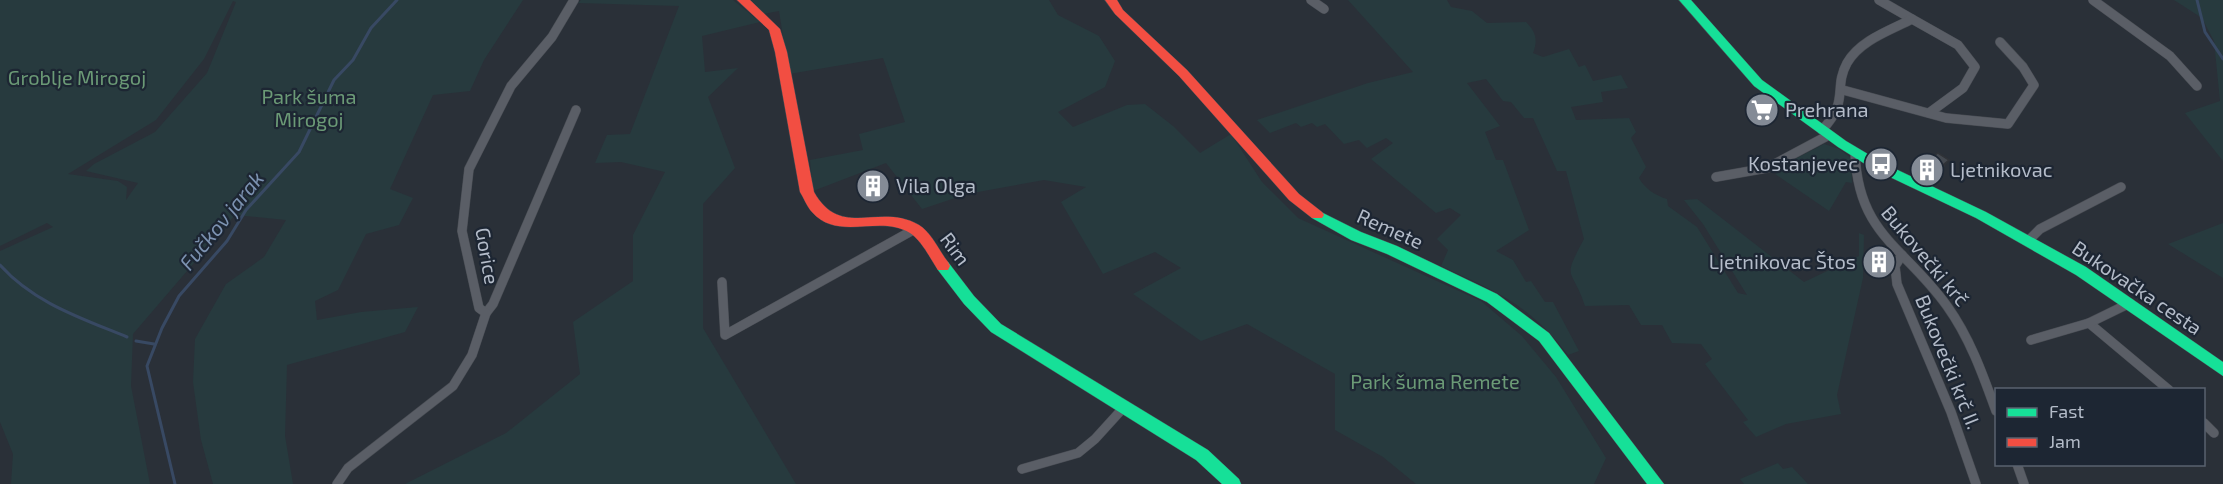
<svg xmlns="http://www.w3.org/2000/svg" width="2223" height="484" font-family="'Exo 2',sans-serif">
	<style>
		.green { fill: #273a3e; fill-rule: evenodd }
		.lines { fill: none; stroke-linecap: round; stroke-linejoin: round }
		.stream { stroke: #384963; stroke-width: 3 }
		.street-casing { stroke: #484c53; stroke-width: 10 }
		.fast-casing { stroke: #484c53; stroke-width: 1 }
		.jam-casing { stroke: #484c53; stroke-width: 1 }
		.street { stroke: #5a5e66; stroke-width: 9 }
		.fast { fill: #16e098; fill-rule: evenodd }
		.jam { fill: #f24e42; fill-rule: evenodd }
		.wall { fill: #3a3f45 }
		.shaded-wall { fill: #303338 }
		.building { fill: #444950; stroke: #303338; stroke-width: 1.5 }
		.labels { text-anchor: middle; stroke-width: 4.5; stroke-linejoin: round; paint-order: stroke }
		.park-label { font-size: 20px; fill: #6b9a76; stroke: #1d2633 }
		.poi-label { font-size: 20px; fill: #b4bcc9; stroke: #1d2633; text-anchor: start }
		.street-label { font-size: 20px; fill: #b4bcc9; stroke: #1d2633 }
		.water-label { font-size: 21px; font-style: italic; fill: #7c92b1; stroke: #1d2633 }
	</style>
	<rect width="100%" height="100%" fill="#2a3038"/>
	<g class="green">
		<path d="M 0,0 L 523,0 L 484,60 L 470,91 L 433,95 L 390,189 L 413,198 L 399,225 L 366,234 L 338,290 L 315,301 L 317,320 L 361,312 L 418,307 L 405,332 L 287,365 L 285,436 L 293,484 L 213,484 L 201,440 L 193,382 L 195,339 L 226,284 L 264,257 L 286,220 L 235,215 L 133,334 L 131,386 L 150,484 L 11,484 L 13,454 L 0,422 L 0,251 L 53,227 L 47,223 L 0,246 ZM 233,1 L 236,2 L 207,73 L 155,132 L 94,164 L 86,171 L 138,183 L 126,200 L 127,187 L 118,181 L 68,174 L 156,120 L 204,59 Z"/>
		<polygon points="581,0 733,0 760,22 702,36 705,72 738,68 708,97 735,168 703,204 703,328 796,484 405,484 506,433 580,374 573,322 633,281 633,235 665,172 621,162 595,163 607,135 630,134 679,6 578,3"/>
		<polygon points="749,0 1049,0 1058,15 1099,36 1115,61 1105,87 1058,112 1073,127 1127,105 1145,104 1173,126 1200,153 1231,134 1262,182 1298,218 1481,301 1522,336 1556,377 1606,458 1594,484 1416,484 1383,457 1335,430 1335,374 1247,324 1201,341 1133,294 1181,268 1155,252 1103,274 1061,202 1086,187 1044,180 967,194 922,209 886,163 813,191 810,160 863,150 859,134 905,122 883,58 789,74 779,11 763,14"/>
		<path d="M 1348,0 L 1447,0 L 1451,7 L 1472,11 L 1487,23 L 1526,22 C 1536,32 1538,40 1533,53 L 1543,57 L 1569,49 L 1579,67 L 1585,65 L 1593,81 L 1621,75 L 1628,88 L 1601,92 L 1603,102 L 1571,107 L 1576,120 L 1629,118 L 1636,132 L 1631,138 L 1646,167 L 1639,178 C 1644,188 1656,196 1667,199 L 1668,206 L 1697,227 L 1738,293 L 1747,295 L 1703,224 L 1684,200 L 1697,199 L 1804,282 L 1859,256 L 1859,233 L 1864,235 L 1863,278 L 1837,395 L 1841,414 L 1786,424 L 1756,437 L 1743,422 L 1748,420 L 1705,364 L 1712,359 L 1701,344 L 1672,343 L 1662,325 L 1641,325 L 1629,305 L 1585,306 C 1572,266 1561,282 1584,239 L 1566,171 L 1557,171 L 1533,118 L 1524,118 L 1511,102 L 1503,101 L 1486,79 L 1467,83 L 1500,126 L 1485,132 L 1496,160 L 1503,160 L 1529,230 L 1496,251 L 1513,260 L 1526,282 L 1531,281 L 1545,302 L 1553,302 L 1579,351 L 1568,355 C 1529,304 1497,292 1441,266 L 1448,250 L 1437,239 L 1461,215 L 1450,208 L 1436,213 L 1371,159 L 1393,143 L 1386,138 L 1367,148 L 1359,140 L 1344,144 L 1325,124 L 1317,127 L 1312,123 L 1301,127 L 1296,123 L 1270,133 L 1257,120 L 1368,83 L 1413,72 Z"/>
		<polygon points="2174,0 2223,0 2223,161 2185,113 2220,101 2214,41 2202,18"/>
		<polygon points="1824,144 1839,149 1851,158 1852,183 1846,182 1829,211 1775,174 1784,170 1785,164"/>
		<polygon points="2223,223 2223,278 2168,244"/>
		<polygon points="1778,463 1783,469 1792,467 1808,484 1744,484 1740,479"/>
	</g>
	<g class="lines">
		<g class="stream">
			<polyline points="2197,0 2205,32 2223,59"/>
			<path d="M 0,265 C 34,303 81,318 127,337"/>
			<polyline points="136,341 154,344"/>
			<polyline points="175,484 147,366 162,328 179,296 227,241 246,210 299,152 334,80 353,60 371,28 397,0"/>
		</g>
		<g class="street-casing">
			<g id="street">
				<polyline points="1311,0 1324,9"/>
				<polyline points="1879,0 1912,19"/>
				<polyline points="2093,0 2170,56 2197,86"/>
				<polyline points="1843,90 1946,118 2008,124 2034,85 2023,67 2000,42"/>
				<path d="M 1822,130 C 1850,100 1833,89 1847,63 C 1860,40 1891,30 1912,19 L 1958,45 L 1975,67 L 1963,88 L 1929,113"/>
				<path d="M 1855,153 C 1858,235 1905,247 1947,306 C 1970,338 1983,375 1996,411"/>
				<polyline points="1716,177 1767,168 1829,135"/>
				<polyline points="2028,241 2040,229 2121,187"/>
				<polyline points="1902,255 1895,266 1897,284 1951,412 1976,484"/>
				<polyline points="722,282 725,335 915,229"/>
				<polyline points="486,313 493,304 576,110"/>
				<polyline points="2089,323 2169,390"/>
				<polyline points="2031,340 2089,323 2130,303"/>
				<polyline points="2204,423 2214,433"/>
				<polyline points="2017,464 2024,484"/>
				<polyline points="1022,469 1078,453 1095,439 1125,406"/>
				<polyline points="337,484 348,468 453,386 472,355 486,313 479,308 462,231 469,169 511,86 552,37 574,0"/>
			</g>
		</g>
		<g class="fast-casing">
			<g id="fast">
				<polygon points="1679,0 1691,0 1762,80 1846,141 1883,163 1986,212 2086,267 2223,362 2223,376 2076,275 1976,218 1873,169 1838,147 1754,86"/>
				<polygon points="1317,210 1361,232 1397,246 1497,294 1549,333 1664,484 1647,484 1539,341 1487,302 1387,254 1351,240 1312,218 1310,215"/>
				<polygon points="943,261 948,262 974,296 1001,324 1208,450 1239,479 1241,484 1222,484 1196,460 991,332 964,304 938,270 936,266 938,262"/>
			</g>
		</g>
		<g class="jam-casing">
			<g id="jam">
				<path d="M 737,0 L 750,0 L 780,29 L 787,52 L 814,192 C 841,240 879,202 919,225 C 932,233 939,251 948,262 L 950,266 L 948,270 L 938,270 C 930,258 922,241 910,233 C 880,214 838,242 812,212 C 807,207 804,198 800,192 L 775,52 L 769,30 Z"/>
				<polygon points="1105,0 1117,0 1123,10 1187,70 1299,194 1322,212 1324,215 1322,218 1312,218 1289,200 1179,76 1115,14"/>
			</g>
		</g>
		<use href="#street" class="street"/>
		<use href="#fast" class="fast"/>
		<use href="#jam" class="jam"/>
	</g>
	<g class="wall">
		<polygon points="1921,165 1945,166 1929,179 1916,171"/>
		<polygon points="858,179 881,184 882,190 874,194 871,191 866,193 859,185"/>
		<polygon points="1875,248 1891,265 1887,271 1872,268 1870,254"/>
	</g>
	<g class="shaded-wall">
		<polygon points="1949,160 1945,166 1929,179 1933,173"/>
		<polygon points="881,184 882,190 874,194 872,188"/>
		<polygon points="870,185 871,191 866,193 865,187"/>
	</g>
	<g class="building">
		<polygon points="1938,153 1949,160 1933,173 1921,165"/>
		<polygon points="871,172 881,184 872,188 870,185 865,187 858,179"/>
		<polygon points="1875,248 1889,251 1891,265 1877,262"/>
	</g>
	<defs>
		<g id="supermarket-disc" transform="scale(1.725)"><circle r="9.5" fill="#848b96" stroke="#1d2633"/><path d="M-6-5.5h2.5l.6 2H6L4.5 2H-2.5L-4.4-4H-6ZM-1.5 3.2a1.3 1.3 0 1 0 .1 0ZM3 3.2a1.3 1.3 0 1 0 .1 0Z" fill="#fff"/></g>
		<g id="bus-disc" transform="scale(1.725)"><circle r="9.5" fill="#848b96" stroke="#1d2633"/><path d="M-5-6H5V4H4V6H2V4H-2V6H-4V4H-5ZM-3.5-4V0h7V-4ZM-3.5 1.2v1.5H-2V1.2ZM2 1.2v1.5H3.5V1.2Z" fill="#fff"/></g>
		<g id="building-disc" transform="scale(1.725)"><circle r="9.5" fill="#848b96" stroke="#1d2633"/><path d="M-4-6H4V6H1V3H-1V6H-4ZM-2.5-4.3h1.7v1.8h-1.7ZM.8-4.3h1.7v1.8H.8ZM-2.5-1h1.7V.8h-1.7ZM.8-1h1.7V.8H.8Z" fill="#fff"/></g>
	</defs>
	<g fill-rule="evenodd">
		<use href="#supermarket-disc" x="1762" y="110"/>
		<use href="#bus-disc" x="1881" y="164"/>
		<use href="#building-disc" x="1927" y="170"/>
		<use href="#building-disc" x="873" y="186"/>
		<use href="#building-disc" x="1879" y="262"/>
	</g>
	<g class="labels">
		<g class="park-label">
			<text x="77" y="85">Groblje Mirogoj</text>
			<text x="309" y="104">Park šuma<tspan x="309" dy="23">Mirogoj</tspan></text>
			<text x="1435" y="389">Park šuma Remete</text>
		</g>
		<g class="poi-label">
			<text x="1785" y="117">Prehrana</text>
			<text x="1858" y="171" text-anchor="end">Kostanjevec</text>
			<text x="1950" y="177">Ljetnikovac</text>
			<text x="896" y="193">Vila Olga</text>
			<text x="1856" y="269" text-anchor="end">Ljetnikovac Štos</text>
		</g>
		<g class="street-label">
			<text transform="translate(1390 229) rotate(24)" y="7">Remete</text>
			<text transform="translate(955 249) rotate(53)" y="7">Rim</text>
			<text transform="translate(487 256) rotate(80)" y="7">Gorice</text>
			<text transform="translate(1925 256) rotate(50)" y="7">Bukovečki krč</text>
			<text transform="translate(2137 288) rotate(34)" y="7">Bukovačka cesta</text>
			<text transform="translate(1948 362) rotate(68)" y="7">Bukovečki krč II.</text>
		</g>
		<g class="water-label">
			<text transform="translate(222 221) rotate(-51)" y="7">Fučkov jarak</text>
		</g>
	</g>
	<rect x="1995" y="388" width="210" height="78" fill="#1d2633" stroke="#59626f" stroke-width="1.5"/>
	<rect x="2007" y="408" width="30" height="9" fill="#16e098" stroke="#59626f" stroke-width="1.5"/>
	<text x="2049" y="418" font-size="18" fill="#b4bcc9">Fast</text>
	<rect x="2007" y="438" width="30" height="9" fill="#f24e42" stroke="#59626f" stroke-width="1.5"/>
	<text x="2049" y="448" font-size="18" fill="#b4bcc9">Jam</text>
</svg>
